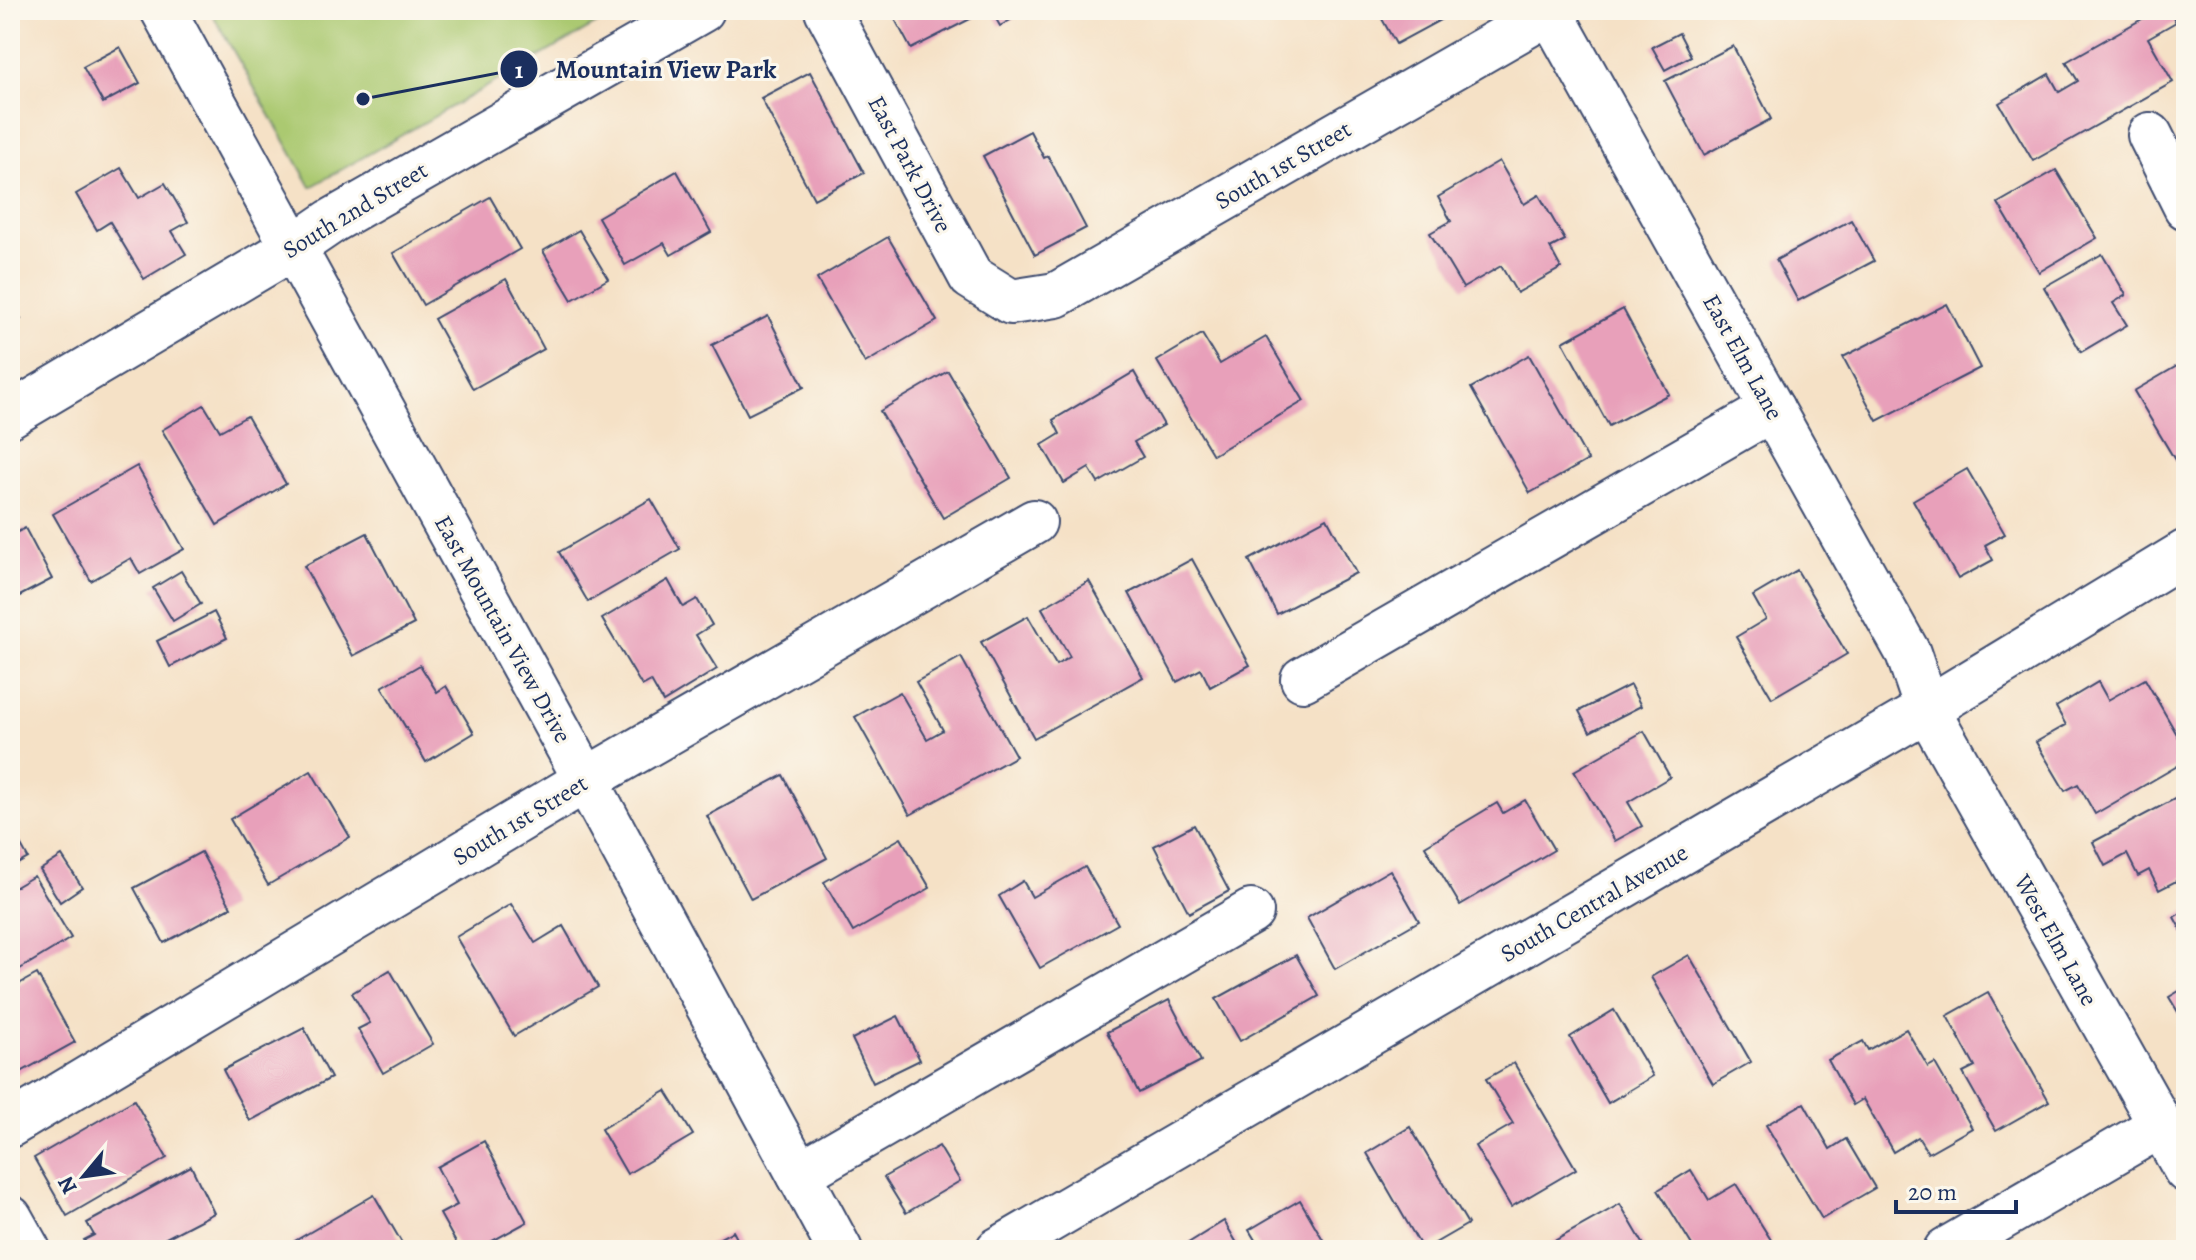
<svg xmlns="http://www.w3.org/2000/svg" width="2196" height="1260" font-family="Alegreya,serif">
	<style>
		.green { fill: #abc971; stroke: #637c68; stroke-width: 2 }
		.building { fill: #e8a0ba }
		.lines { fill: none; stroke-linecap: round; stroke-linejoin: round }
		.minor-casing { stroke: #3c4a6e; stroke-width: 48 }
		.minor { stroke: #fff; stroke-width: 44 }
		.labels { text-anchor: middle; stroke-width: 6; stroke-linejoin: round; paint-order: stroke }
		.street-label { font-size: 24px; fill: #1b2f5e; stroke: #fbf7ec }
		.leader { fill: none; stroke: #1b2f5e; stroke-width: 3 }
		.callout-dot { fill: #1b2f5e; stroke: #fbf7ec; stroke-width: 3 }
		.mark-label { font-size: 24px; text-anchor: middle; font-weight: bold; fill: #fff }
		.callout-label { font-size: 26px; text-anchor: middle; font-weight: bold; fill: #1b2f5e; stroke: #fbf7ec; stroke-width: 6; stroke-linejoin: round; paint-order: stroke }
	</style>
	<rect width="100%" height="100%" fill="#fbf7ec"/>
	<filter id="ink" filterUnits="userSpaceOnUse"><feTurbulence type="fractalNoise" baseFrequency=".0125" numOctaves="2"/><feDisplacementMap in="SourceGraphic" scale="16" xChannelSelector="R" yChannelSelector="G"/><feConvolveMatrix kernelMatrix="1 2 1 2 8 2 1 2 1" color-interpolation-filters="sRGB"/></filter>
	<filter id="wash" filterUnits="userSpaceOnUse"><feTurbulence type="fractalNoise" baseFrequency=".006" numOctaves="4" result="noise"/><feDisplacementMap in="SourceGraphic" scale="32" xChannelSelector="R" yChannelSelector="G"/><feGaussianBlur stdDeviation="1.8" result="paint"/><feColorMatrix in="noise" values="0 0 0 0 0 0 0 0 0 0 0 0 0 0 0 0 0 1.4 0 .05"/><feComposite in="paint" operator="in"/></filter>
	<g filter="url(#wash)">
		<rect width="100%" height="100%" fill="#f5e1c6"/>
		<polygon class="green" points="210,10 621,10 311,187"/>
		<g id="blocks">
			<g class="building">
				<polygon points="10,10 29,10 10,21"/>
				<polygon points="890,10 978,10 980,14 911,49"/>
				<polygon points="991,10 1028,10 1000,26"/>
				<polygon points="1377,10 1439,10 1444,18 1396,44"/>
				<polygon points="2158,10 2169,10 2176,22 2148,38 2173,82 2033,161 1999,103 2049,74 2059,92 2078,81 2066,62"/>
				<polygon points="1679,33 1691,56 1665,70 1652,47"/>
				<polygon points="1733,46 1771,119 1704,155 1665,81"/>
				<polygon points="120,47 140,83 103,103 83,67"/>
				<polygon points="810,72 864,173 814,199 761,98"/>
				<polygon points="1030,131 1044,158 1048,156 1086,228 1035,255 983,156"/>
				<polygon points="1499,161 1524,204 1539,195 1565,240 1550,248 1561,268 1517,293 1501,266 1463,288 1430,233 1451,221 1438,197"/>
				<polygon points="121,168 139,198 165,183 188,222 172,231 186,254 144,279 110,222 97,230 76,194"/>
				<polygon points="2056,170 2097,238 2039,272 1998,203"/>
				<polygon points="677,171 711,232 671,255 664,243 625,265 598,217"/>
				<polygon points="490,197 520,249 423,305 393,253"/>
				<polygon points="1851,220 1874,261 1798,301 1776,260"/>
				<polygon points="579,230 608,279 572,300 543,251"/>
				<polygon points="888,237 937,321 865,363 817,279"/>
				<polygon points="2102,254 2126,295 2113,303 2127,325 2081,352 2044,287"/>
				<polygon points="506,279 544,349 473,389 434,319"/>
				<polygon points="10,301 21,319 10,325"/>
				<polygon points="1947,304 1980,368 1877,421 1843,357"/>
				<polygon points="1623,309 1669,394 1609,426 1563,342"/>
				<polygon points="768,316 804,387 748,415 712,345"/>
				<polygon points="1202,334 1220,364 1266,337 1304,401 1213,455 1157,361"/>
				<polygon points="1529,355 1588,460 1530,493 1471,388"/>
				<polygon points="2184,362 2186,460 2178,465 2134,391"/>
				<polygon points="948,371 1011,478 943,518 880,411"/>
				<polygon points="1134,372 1164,425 1134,442 1143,457 1098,483 1089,468 1064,483 1042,445 1060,434 1053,420"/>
				<polygon points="204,405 220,431 247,416 286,484 217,525 162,430"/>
				<polygon points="137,466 184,549 140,574 131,558 91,581 53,514"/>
				<polygon points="1967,469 2005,534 1985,545 1993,560 1958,579 1913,500"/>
				<polygon points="651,499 680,549 588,602 559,552"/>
				<polygon points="1327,518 1356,573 1277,614 1249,560"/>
				<polygon points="25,528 52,579 10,601 10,536"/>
				<polygon points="367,533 414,624 353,656 304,566"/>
				<polygon points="1192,559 1250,665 1210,687 1201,669 1177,682 1129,593"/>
				<polygon points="1797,570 1847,654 1772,698 1736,637 1766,619 1753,596"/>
				<polygon points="181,571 201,604 173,621 153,588"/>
				<polygon points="668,580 683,607 697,599 712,625 696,635 717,669 663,702 651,681 642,686 602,619"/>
				<polygon points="1089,581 1143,677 1034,738 981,642 1028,616 1056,665 1070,657 1042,608"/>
				<polygon points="214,612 227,638 170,667 157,641"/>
				<polygon points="961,657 1016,756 910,815 855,717 900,692 927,739 943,730 916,682"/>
				<polygon points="420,665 437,692 446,686 474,733 426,762 382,687"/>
				<polygon points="2145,679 2186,750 2186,761 2095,814 2078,784 2065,791 2036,742 2066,725 2056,707 2098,682 2108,700"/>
				<polygon points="1630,685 1641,706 1590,732 1579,711"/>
				<polygon points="1644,731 1670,777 1628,802 1642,826 1615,841 1574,771"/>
				<polygon points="311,771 350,837 268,885 230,819"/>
				<polygon points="783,775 827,858 751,899 707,816"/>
				<polygon points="2180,796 2186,807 2186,876 2159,890 2149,870 2138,876 2127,854 2105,866 2093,842"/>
				<polygon points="1525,800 1554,850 1460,905 1425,846 1497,803 1503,813"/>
				<polygon points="1194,825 1229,891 1189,913 1154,846"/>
				<polygon points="10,826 28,858 10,868"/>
				<polygon points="901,838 930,888 853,932 824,882"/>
				<polygon points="201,852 231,907 164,943 134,888"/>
				<polygon points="62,856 82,887 60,902 40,870"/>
				<polygon points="1085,867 1118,924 1040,968 999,896 1023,881 1032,897"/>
				<polygon points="1390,870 1419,921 1335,969 1307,918"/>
				<polygon points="34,876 71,938 10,975 10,890"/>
				<polygon points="511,904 535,943 563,926 598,987 514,1036 456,937"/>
				<polygon points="2186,910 2186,939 2174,917"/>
				<polygon points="1296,955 1319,996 1240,1041 1216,999"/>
				<polygon points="1689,955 1751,1062 1713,1084 1651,977"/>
				<polygon points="390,970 433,1044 383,1073 358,1029 370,1023 352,993"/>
				<polygon points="37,974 75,1042 10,1078 10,989"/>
				<polygon points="2186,987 2186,1021 2184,1022 2169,997"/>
				<polygon points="1988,993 2049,1101 1996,1131 1963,1073 1975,1067 1947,1016"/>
				<polygon points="1169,1000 1201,1061 1139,1093 1107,1032"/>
				<polygon points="1614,1010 1653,1076 1608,1103 1570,1037"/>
				<polygon points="898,1016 920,1060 873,1083 852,1039"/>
				<polygon points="304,1028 331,1078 250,1121 223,1070"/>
				<polygon points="1906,1029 1928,1067 1935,1063 1972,1128 1928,1153 1918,1137 1893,1152 1863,1099 1853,1105 1828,1060 1863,1041 1868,1050"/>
				<polygon points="1514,1063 1576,1169 1511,1207 1475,1146 1513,1124 1486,1079"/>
				<polygon points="666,1091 693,1135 627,1174 601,1129"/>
				<polygon points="134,1100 167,1158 67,1216 34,1158"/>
				<polygon points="1804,1103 1830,1149 1846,1139 1875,1188 1822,1219 1766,1125"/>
				<polygon points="1410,1127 1468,1224 1423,1250 1367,1153"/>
				<polygon points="484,1141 527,1222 476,1250 460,1250 440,1214 457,1205 437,1167"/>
				<polygon points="939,1146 960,1181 906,1213 884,1177"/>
				<polygon points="191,1166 214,1213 143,1250 90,1250 84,1240 94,1235 87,1223"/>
				<polygon points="1691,1170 1709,1200 1736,1184 1771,1240 1754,1250 1695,1250 1658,1190"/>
				<polygon points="374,1195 406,1250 298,1250 293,1242"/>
				<polygon points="1300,1200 1329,1250 1261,1250 1249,1230"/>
				<polygon points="1620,1204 1647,1250 1555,1250 1551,1243"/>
				<polygon points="1224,1221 1241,1250 1188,1250 1185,1245"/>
				<polygon points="733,1231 743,1250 698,1250"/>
			</g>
		</g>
	</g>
	<g filter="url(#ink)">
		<use href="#blocks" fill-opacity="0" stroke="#3c4a6e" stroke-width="2"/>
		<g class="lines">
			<g class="minor-casing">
				<g id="minor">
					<polyline points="163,10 586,780 840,1250"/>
					<polyline points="827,10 971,277 1011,302 1056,295 1550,12"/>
					<polyline points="1549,10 1908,653 1927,709 2186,1170"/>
					<polyline points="2150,135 2186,207"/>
					<polyline points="10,415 294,247 332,221 702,10"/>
					<polyline points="1303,679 1772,409"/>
					<polyline points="10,1125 586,780 1034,522"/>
					<polyline points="799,1174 1251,912"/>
					<polyline points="10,1218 28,1250"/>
					<polyline points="998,1250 1927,709 2186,552"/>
					<polyline points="1946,1250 2161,1125"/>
				</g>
			</g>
			<use href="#minor" class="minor"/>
		</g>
	</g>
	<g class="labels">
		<g class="street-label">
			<text transform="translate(910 164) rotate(62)" y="8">East Park Drive</text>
			<text transform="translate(1283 165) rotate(-30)" y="8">South 1st Street</text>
			<text transform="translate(355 210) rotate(-31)" y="8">South 2nd Street</text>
			<text transform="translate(1743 357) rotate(61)" y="8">East Elm Lane</text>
			<text transform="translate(503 629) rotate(61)" y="8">East Mountain View Drive</text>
			<text transform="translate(520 820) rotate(-31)" y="8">South 1st Street</text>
			<text transform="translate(1594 903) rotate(-30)" y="8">South Central Avenue</text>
			<text transform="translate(2056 940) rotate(61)" y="8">West Elm Lane</text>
		</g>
	</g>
	<path class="leader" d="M363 99L519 69"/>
	<g class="callout-dot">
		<circle cx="363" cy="99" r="8"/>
		<circle cx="519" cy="69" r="20"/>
	</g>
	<g class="mark-label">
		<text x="519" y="78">1</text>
	</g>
	<g class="callout-label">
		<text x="666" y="78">Mountain View Park</text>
	</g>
	<rect width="2196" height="1260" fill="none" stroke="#fbf7ec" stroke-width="40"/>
	<g transform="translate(84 1176) rotate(241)" stroke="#fbf7ec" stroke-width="6" paint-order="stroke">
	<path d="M0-6L14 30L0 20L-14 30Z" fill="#1b2f5e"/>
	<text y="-12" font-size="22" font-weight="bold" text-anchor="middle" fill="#1b2f5e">N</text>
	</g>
	<path d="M1896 1200v12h120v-12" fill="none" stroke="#1b2f5e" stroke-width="4"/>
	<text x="1908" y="1200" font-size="24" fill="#1b2f5e" stroke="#fbf7ec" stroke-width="6" paint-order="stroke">20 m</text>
</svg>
